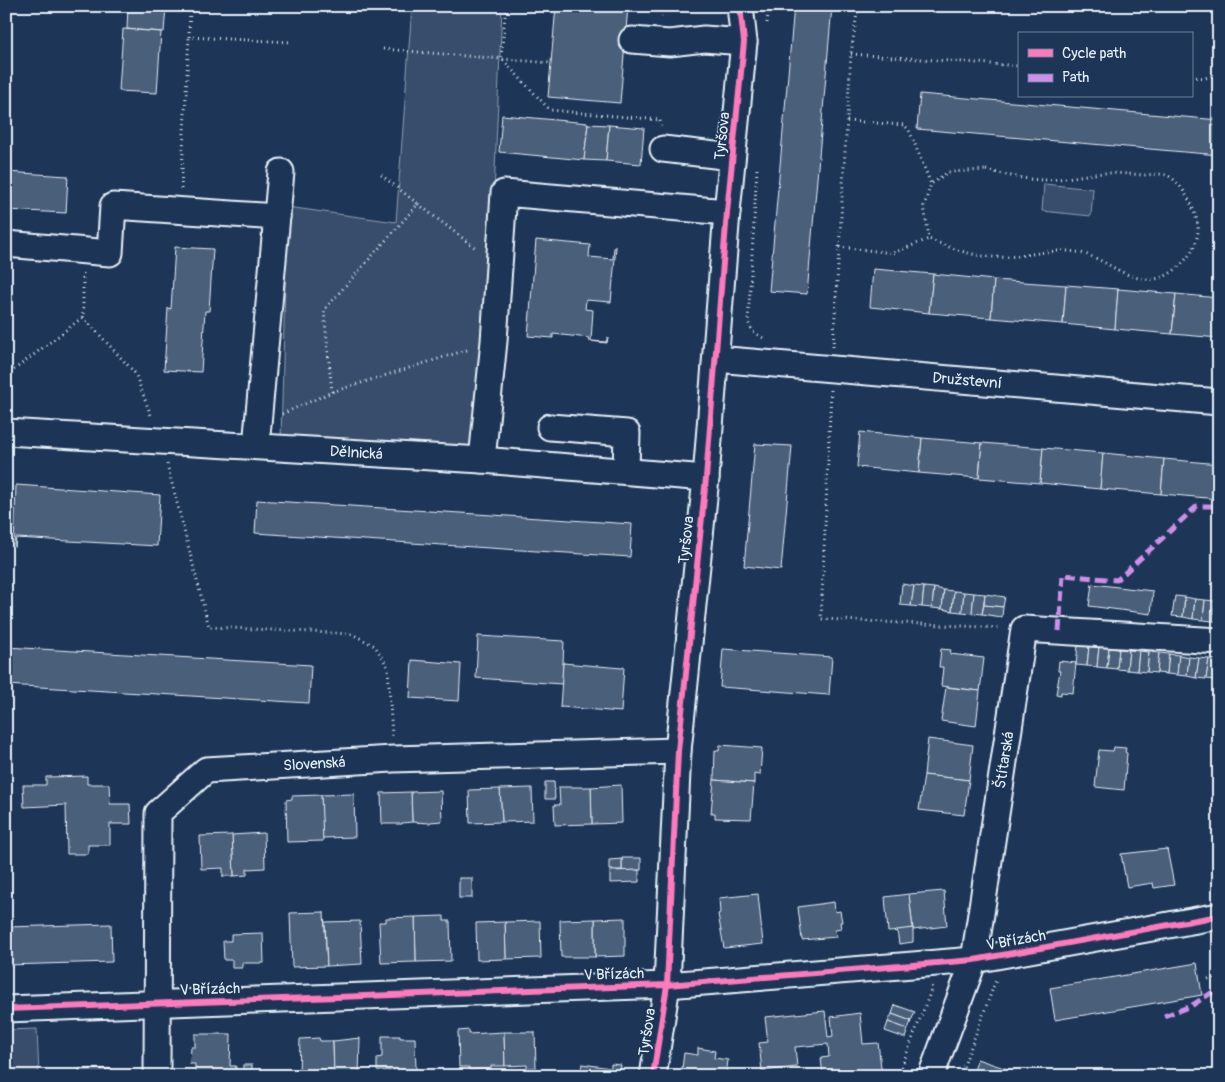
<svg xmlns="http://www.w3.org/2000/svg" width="1225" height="1082" font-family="Pangolin,sans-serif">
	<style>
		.green { fill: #374d6c; stroke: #909fb2 }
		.building { fill: #495e7a; stroke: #e8f1f8 }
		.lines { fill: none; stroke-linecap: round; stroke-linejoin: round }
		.minor-casing { stroke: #e8f1f8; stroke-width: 29 }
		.path { stroke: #e8f1f8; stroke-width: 3; stroke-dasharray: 1 4; stroke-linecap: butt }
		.minor { stroke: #1d3557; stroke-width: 25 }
		.quiet { stroke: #ce8fe9; stroke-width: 5; stroke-dasharray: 10 5; stroke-linecap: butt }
		.cycleway-casing { stroke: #1d3557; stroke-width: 9 }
		.cycleway { stroke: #fd7abc; stroke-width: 6 }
		.labels { text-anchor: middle; stroke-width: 4; stroke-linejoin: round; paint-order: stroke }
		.street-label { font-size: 15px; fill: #e8f1f8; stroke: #1d3557 }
	</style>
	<rect width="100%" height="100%" fill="#1d3557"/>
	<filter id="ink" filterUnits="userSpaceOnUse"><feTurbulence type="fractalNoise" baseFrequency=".02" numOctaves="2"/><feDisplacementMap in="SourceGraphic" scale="10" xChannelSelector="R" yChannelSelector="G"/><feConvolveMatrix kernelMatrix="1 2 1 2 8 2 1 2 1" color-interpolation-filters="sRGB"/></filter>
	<g filter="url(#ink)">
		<g class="green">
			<polygon points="412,6 502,6 483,453 281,440 287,207 396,222"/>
			<polygon points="1044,184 1093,189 1091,216 1042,211"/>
			<polygon points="37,1029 39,1076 6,1076 6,1030"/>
		</g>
		<g class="building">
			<polygon points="128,6 166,6 164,32 127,29"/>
			<polygon points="556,6 628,6 620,103 548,97"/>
			<polygon points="794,6 832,6 807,294 769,291"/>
			<polygon points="123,29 161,32 157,93 119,91"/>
			<polygon points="920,94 1219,120 1219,155 917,129"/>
			<polygon points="502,115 588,123 584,160 499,152"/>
			<polygon points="588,124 609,125 606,161 584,160"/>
			<polygon points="609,125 644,128 641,164 606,161"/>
			<polygon points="6,169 6,172 68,176 66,213 6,210"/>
			<polygon points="536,240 590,245 589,257 613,259 614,247 616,247 611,302 586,300 585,309 593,310 591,341 606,342 608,337 607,343 589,341 589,338 553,334 553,338 528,336"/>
			<polygon points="175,247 213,249 209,311 205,311 201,372 164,370 168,308 171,309"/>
			<polygon points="873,269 933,274 929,313 870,307"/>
			<polygon points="933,274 994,280 991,318 929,313"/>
			<polygon points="994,280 1066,285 1063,324 991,318"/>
			<polygon points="1066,285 1118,289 1115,329 1063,324"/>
			<polygon points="1118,289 1176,294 1172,334 1115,329"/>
			<polygon points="1176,294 1219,298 1219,338 1172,334"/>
			<polygon points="860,432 922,438 919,473 857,467"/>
			<polygon points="922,438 982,443 979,478 919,473"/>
			<polygon points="982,443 1043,448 1040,483 979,478"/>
			<polygon points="755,444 792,446 781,570 744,566"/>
			<polygon points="1043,448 1103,453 1100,489 1040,483"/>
			<polygon points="1103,453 1164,459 1161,494 1100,489"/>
			<polygon points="1164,459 1219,464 1219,499 1161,494"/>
			<polygon points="16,485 160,495 157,546 16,538 15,547 14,547"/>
			<polygon points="257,500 632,524 630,557 255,533"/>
			<polygon points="902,584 914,586 911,606 900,605"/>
			<polygon points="1092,584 1153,591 1151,614 1089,606"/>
			<polygon points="914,586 924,587 922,607 911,606"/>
			<polygon points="924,587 934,588 932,608 922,607"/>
			<polygon points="934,588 944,590 942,609 932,608"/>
			<polygon points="944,590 954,591 952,611 942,609"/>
			<polygon points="954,591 964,592 962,612 952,611"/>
			<polygon points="964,592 974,593 972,613 962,612"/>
			<polygon points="974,593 985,594 982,614 972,613"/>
			<polygon points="985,594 1005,597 1003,607 984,605"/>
			<polygon points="1175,596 1185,597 1183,617 1172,616"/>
			<polygon points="1185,597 1195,599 1193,619 1183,617"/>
			<polygon points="1195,599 1205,600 1203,620 1193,619"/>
			<polygon points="1205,600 1215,601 1213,621 1203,620"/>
			<polygon points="1215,601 1219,601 1219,622 1213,621"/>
			<polygon points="984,605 1003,607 1002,617 982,614"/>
			<polygon points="478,636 564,641 562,684 476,678"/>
			<polygon points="1078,645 1089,646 1087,666 1076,665"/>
			<polygon points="1089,646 1099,647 1097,667 1087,666"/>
			<polygon points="6,647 311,665 309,703 6,685"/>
			<polygon points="1099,647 1109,648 1107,668 1097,667"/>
			<polygon points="1109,648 1119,649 1117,669 1107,668"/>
			<polygon points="723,649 832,657 829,695 720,687"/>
			<polygon points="941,649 951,650 950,654 984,658 980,691 941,686 943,667 939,667"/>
			<polygon points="1119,649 1129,650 1127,670 1117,669"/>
			<polygon points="1129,650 1139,651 1137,671 1127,670"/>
			<polygon points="1139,651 1149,652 1147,672 1137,671"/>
			<polygon points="1149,652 1159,653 1157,673 1147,672"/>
			<polygon points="1159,653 1169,654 1167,674 1157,673"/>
			<polygon points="1169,654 1179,655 1177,675 1167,674"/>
			<polygon points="1179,655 1189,657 1187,676 1177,675"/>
			<polygon points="1189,657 1199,658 1196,678 1187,676"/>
			<polygon points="1199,658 1209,659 1206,679 1196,678"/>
			<polygon points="1209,659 1219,660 1216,680 1206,679"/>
			<polygon points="412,660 461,664 459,701 410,698"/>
			<polygon points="1219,660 1219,680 1216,680"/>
			<polygon points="1059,661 1076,663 1073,693 1061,692 1061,695 1056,694 1060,671 1058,671"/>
			<polygon points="563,663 622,668 624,667 621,712 561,707 560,708"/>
			<polygon points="946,687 980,691 976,726 941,721"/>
			<polygon points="928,739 973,745 969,780 924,775"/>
			<polygon points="720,745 762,748 760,775 754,774 754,783 714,780 715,750 719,751"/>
			<polygon points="1114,747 1126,748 1125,752 1127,753 1124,790 1095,787 1099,750 1113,751"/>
			<polygon points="924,775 969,780 964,815 919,810"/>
			<polygon points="87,776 87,784 109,784 110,804 130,804 131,824 110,824 110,845 88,845 88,854 67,854 66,805 24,807 23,785 46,785 46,777"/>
			<polygon points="714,780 754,783 751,819 715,818 715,813 711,813"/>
			<polygon points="545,782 554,782 555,799 545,799"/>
			<polygon points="621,785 622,823 592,824 591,787"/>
			<polygon points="559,787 591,787 592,824 555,825 554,805 560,805"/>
			<polygon points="532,788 533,821 502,822 500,789"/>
			<polygon points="500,789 502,822 470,823 469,790"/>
			<polygon points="441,791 442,821 430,822 430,823 412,822 411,792"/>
			<polygon points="411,792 412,822 402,823 402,824 382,824 381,793"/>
			<polygon points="354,794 355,837 322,838 321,795"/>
			<polygon points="321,795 323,841 287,842 286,800 292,799 292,796"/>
			<polygon points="264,833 265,868 247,869 247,875 234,876 232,835"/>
			<polygon points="232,835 234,876 222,876 223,875 223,868 201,869 200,836"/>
			<polygon points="1167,849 1174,885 1154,888 1153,883 1127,887 1121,854"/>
			<polygon points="622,858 641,858 641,870 622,871"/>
			<polygon points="622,859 622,870 609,870 609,860"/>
			<polygon points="639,870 639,882 610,883 610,871"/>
			<rect x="459" y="878" width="13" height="20"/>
			<polygon points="944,891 947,926 913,930 909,894"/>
			<polygon points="758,894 763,944 724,948 718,914 720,913 719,898"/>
			<polygon points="909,894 913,930 888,932 885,897"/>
			<polygon points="834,902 835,912 840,911 842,922 840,922 841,929 835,930 836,937 802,940 798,907"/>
			<polygon points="324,912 327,966 292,967 290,913"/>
			<polygon points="444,916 444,921 450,921 451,961 416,962 415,917"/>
			<polygon points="415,917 416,962 381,963 379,922 386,922 386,918"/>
			<polygon points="625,918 625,956 595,957 595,919"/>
			<polygon points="595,919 595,957 561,957 560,920"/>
			<polygon points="360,921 362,964 327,966 325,922"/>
			<polygon points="540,921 541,958 506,959 505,922"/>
			<polygon points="505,922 506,959 477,960 476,923"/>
			<polygon points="111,924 112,962 6,965 6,927"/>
			<polygon points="913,928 913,942 899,944 897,930"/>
			<polygon points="263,933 264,963 242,963 242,968 232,968 232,960 224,960 223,941 231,941 231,934"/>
			<polygon points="1197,963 1202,995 1055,1020 1050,988"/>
			<polygon points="895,1005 915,1012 911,1021 892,1014"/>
			<polygon points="825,1011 828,1037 833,1036 831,1017 860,1013 863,1044 878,1043 882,1075 823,1076 821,1058 829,1057 828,1044 795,1047 797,1067 762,1071 759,1043 768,1042 765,1017"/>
			<polygon points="892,1014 911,1021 908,1029 888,1022"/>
			<polygon points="888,1022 908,1029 905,1038 885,1031"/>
			<polygon points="469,1030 469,1034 504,1032 505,1066 491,1066 491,1069 469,1070 469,1067 459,1067 458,1031"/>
			<polygon points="504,1032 535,1032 536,1068 527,1068 527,1065 505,1066"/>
			<polygon points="195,1034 231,1034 230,1066 236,1066 235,1074 232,1076 195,1076 195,1064 190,1064 191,1047 195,1047"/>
			<polygon points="382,1036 400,1036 400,1038 415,1038 416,1070 410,1070 410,1074 390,1075 390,1071 377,1071 377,1058 382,1057"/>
			<polygon points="319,1038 320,1041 333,1041 334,1076 299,1076 300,1039"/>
			<polygon points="360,1038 359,1076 334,1076 333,1041"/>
			<polygon points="698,1048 715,1051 714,1058 728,1060 726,1076 681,1076 684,1053 698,1055"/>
			<polygon points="977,1059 1025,1075 1025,1076 973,1076"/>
			<polygon points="582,1064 611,1068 611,1064 621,1065 620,1076 580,1076"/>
			<rect x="243" y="1065" width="9" height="10"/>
			<rect x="79" y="1069" width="33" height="7"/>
		</g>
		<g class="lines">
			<g class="minor-casing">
				<g id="minor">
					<polyline points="632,40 670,43 704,39 744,42"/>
					<polyline points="663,149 732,157"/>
					<polyline points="6,244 110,253 113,206 277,217"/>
					<path id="s1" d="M 716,359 L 1219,402"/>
					<polyline points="550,427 627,433 626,471"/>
					<path id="s2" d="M 6,432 L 482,460 L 706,478"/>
					<polyline points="256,446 281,172"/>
					<polyline points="482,460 494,341 504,193 727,212"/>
					<polyline points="6,1009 667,985 974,960 1219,916"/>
					<path id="s3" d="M 157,1076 L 158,813 L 206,770 L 393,759 L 678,751"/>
					<polyline points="653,1076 667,985 678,751 706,478 727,212 744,42 740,6"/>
					<path id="s4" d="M 931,1076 L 974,960 L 1024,629 L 1219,641"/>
				</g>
			</g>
			<g class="path">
				<polyline points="190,6 189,37 291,42"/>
				<polyline points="506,6 501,58 550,110 660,120 661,126"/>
				<polyline points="660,6 661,18"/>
				<polyline points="767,23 769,6"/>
				<polyline points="383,49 551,63"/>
				<polyline points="851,54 1019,66"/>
				<polyline points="1191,77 1205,78 1219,74"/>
				<polyline points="847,121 904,125 909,130 931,184"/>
				<polyline points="757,169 748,322 753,332 765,339"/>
				<path d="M 986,170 C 1006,175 1025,180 1046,180 C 1066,179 1086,174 1106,173 C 1118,173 1131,174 1144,175 C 1150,175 1160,173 1166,175 C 1182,180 1200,217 1198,232 C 1196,253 1175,276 1155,279 C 1126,282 1107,259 1081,253 C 1057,247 1030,256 1006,257 C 979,259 953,249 929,239 L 924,206 L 931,184 L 948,172 Z"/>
				<polyline points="181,189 189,37"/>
				<polyline points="418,204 477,249"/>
				<polyline points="839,247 893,253 929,239"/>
				<polyline points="83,317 135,373 152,418"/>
				<polyline points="833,347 851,54 858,6"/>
				<polyline points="6,376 83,317 83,272"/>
				<polyline points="831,390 821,619 1001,628"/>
				<polyline points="332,392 324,310 418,204 380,174"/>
				<polyline points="282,414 332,392 470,349"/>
				<polyline points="167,464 209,627 352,634 375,646 388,667 392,736"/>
				<polyline points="1208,979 1219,976"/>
				<polyline points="898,1076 932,988 931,986"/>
				<polyline points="960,1076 996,980"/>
			</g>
			<use href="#minor" class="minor"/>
			<g class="quiet">
				<polyline points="1059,631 1063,575 1117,580 1197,506 1219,506"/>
				<polyline points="1164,1016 1191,1006 1219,988"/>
			</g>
			<g class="cycleway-casing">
				<g id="cycleway">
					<polyline points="6,1009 667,985 974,960 1219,916"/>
					<polyline points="653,1076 667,985 678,751 706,478 727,212 744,42 740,6"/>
				</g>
			</g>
			<use href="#cycleway" class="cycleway"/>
		</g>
	</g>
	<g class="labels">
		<g class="street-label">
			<text transform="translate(722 136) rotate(-84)" y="5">Tyršova</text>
			<text dy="5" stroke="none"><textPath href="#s1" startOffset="252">Družstevní</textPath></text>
			<text dy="5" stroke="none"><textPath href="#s2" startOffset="351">Dělnická</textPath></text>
			<text transform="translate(686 540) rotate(-84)" y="5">Tyršova</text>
			<text dy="5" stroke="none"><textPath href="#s4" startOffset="326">Štítarská</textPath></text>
			<text dy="5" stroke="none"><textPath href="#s3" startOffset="436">Slovenská</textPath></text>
			<text transform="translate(1016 940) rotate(-10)" y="5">V Břízách</text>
			<text transform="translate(614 974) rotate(-2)" y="5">V Břízách</text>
			<text transform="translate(210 989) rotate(-2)" y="5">V Břízách</text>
			<text transform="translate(647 1032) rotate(-82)" y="5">Tyršova</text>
		</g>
	</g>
	<rect width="1225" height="1082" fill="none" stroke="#1d3557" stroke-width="25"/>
	<rect x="12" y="12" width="1200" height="1057" fill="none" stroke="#e8f1f8" stroke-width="2" filter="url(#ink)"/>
	<rect x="1018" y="32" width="175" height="65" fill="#1d3557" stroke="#6e8097"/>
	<rect x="1028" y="49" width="25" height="8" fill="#fd7abc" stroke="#6e8097"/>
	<text x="1062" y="58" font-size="15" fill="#e8f1f8">Cycle path</text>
	<rect x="1028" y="74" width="25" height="8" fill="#ce8fe9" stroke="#6e8097"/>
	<text x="1062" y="82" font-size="15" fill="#e8f1f8">Path</text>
</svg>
